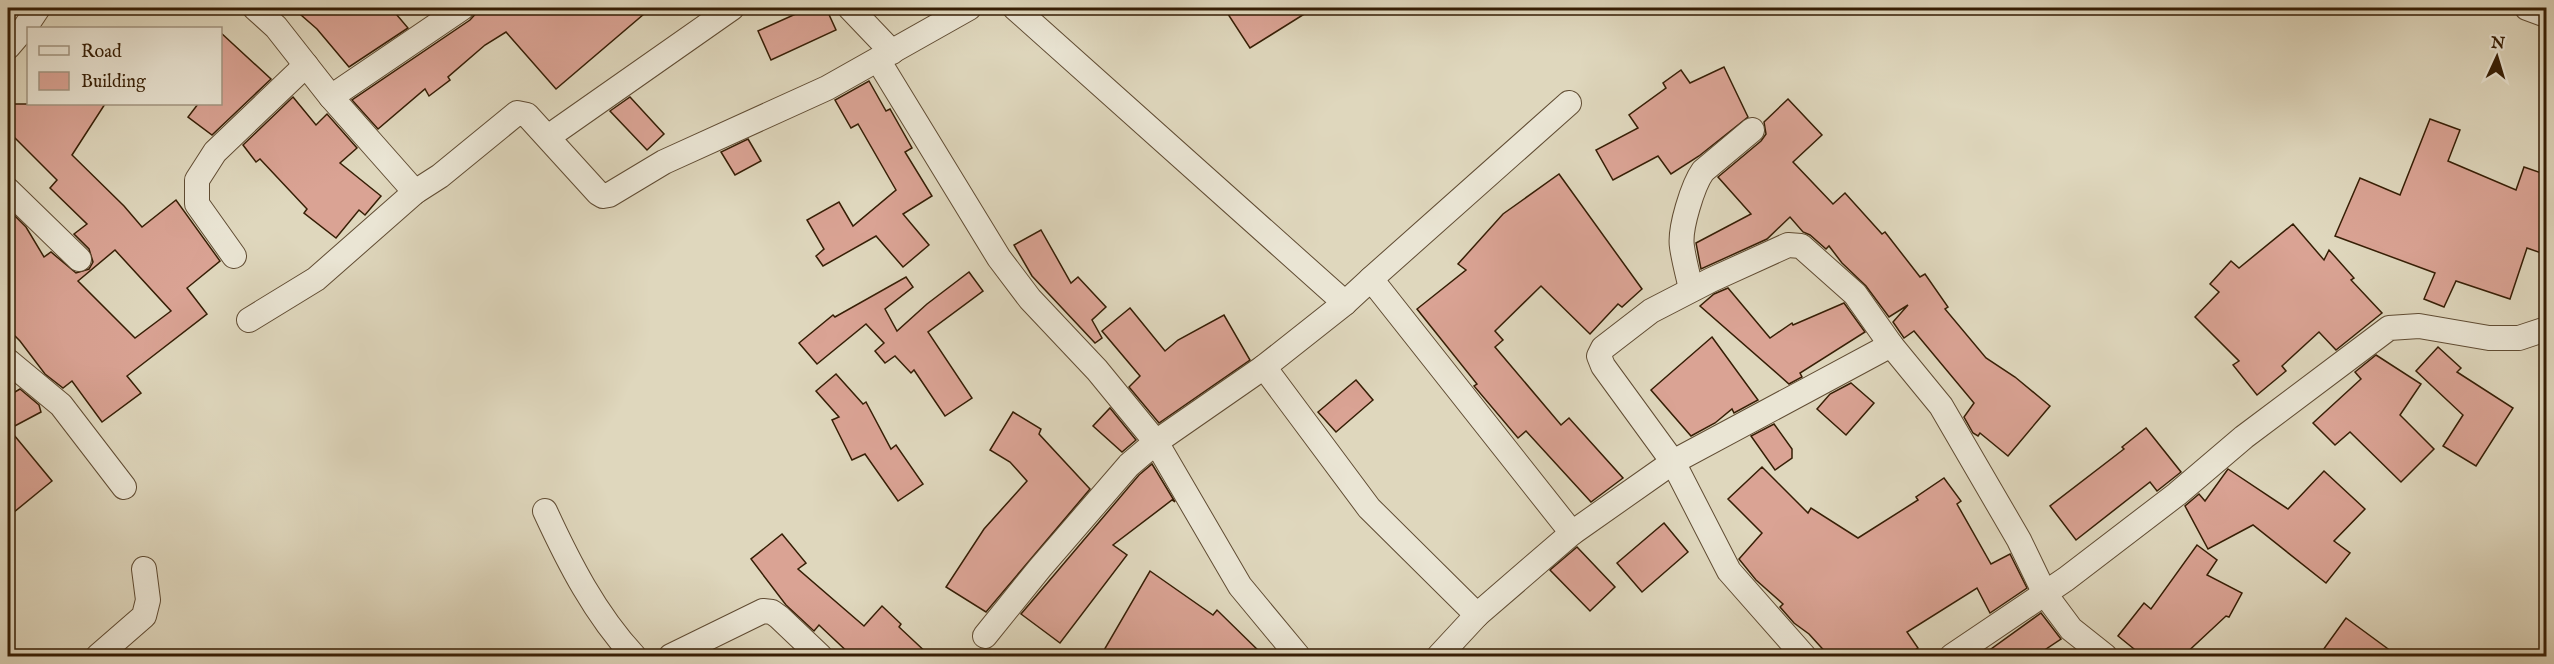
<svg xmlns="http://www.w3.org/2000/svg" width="2554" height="664" font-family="'IM FELL English',serif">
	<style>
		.building { fill: #daa394; stroke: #361e05; stroke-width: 1.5; fill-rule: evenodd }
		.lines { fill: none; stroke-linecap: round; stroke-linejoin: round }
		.street-casing { stroke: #604c33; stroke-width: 26 }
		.street { stroke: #eae5d4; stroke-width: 24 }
	</style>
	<rect width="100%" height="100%" fill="#dfd7bd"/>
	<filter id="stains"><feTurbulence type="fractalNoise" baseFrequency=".00333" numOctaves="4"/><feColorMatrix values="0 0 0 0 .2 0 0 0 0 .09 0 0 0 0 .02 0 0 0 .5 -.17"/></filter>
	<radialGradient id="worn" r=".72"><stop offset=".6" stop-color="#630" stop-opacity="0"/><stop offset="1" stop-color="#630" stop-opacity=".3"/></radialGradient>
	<g class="building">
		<polygon points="293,8 391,8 408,28 349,67 317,29"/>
		<polygon points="481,8 651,8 556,89 506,32 485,45 448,77 450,80 429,96 425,89 378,129 352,100 470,20"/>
		<polygon points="809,8 826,8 836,30 771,60 758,31"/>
		<polygon points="1224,8 1314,8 1250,48"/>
		<polygon points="220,32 271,79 212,135 188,117 198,104 220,104"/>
		<polygon points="1724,67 1748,117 1699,156 1671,174 1658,156 1613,180 1596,150 1638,128 1629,115 1666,88 1663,83 1681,70 1690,83"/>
		<polygon points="869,81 886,111 890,109 912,148 905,152 932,196 903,214 929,245 903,267 876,236 823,266 816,256 824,249 807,220 839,202 853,226 896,190 858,124 851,128 835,100"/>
		<polygon points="293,97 316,125 327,114 357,148 340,163 381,196 365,215 359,210 336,238 304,213 307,209 260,159 256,162 243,145"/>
		<polygon points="630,97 664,134 647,150 610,111"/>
		<polygon points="1788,99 1822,135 1793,162 1833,204 1845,193 1882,234 1885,232 1920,277 1925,274 1948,307 1945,309 1986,358 2015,377 2050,406 2008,456 1980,433 1978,436 1973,433 1964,417 1974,403 1914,331 1904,338 1893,322 1908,305 1889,317 1866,286 1842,263 1829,246 1826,249 1810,235 1803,232 1790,217 1767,239 1701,269 1696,243 1751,214 1718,177 1761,141 1766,134 1764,122"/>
		<path d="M 8,104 L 105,104 L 72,155 L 124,206 L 142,227 L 176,200 L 220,261 L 187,288 L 207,314 L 127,376 L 141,393 L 102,422 L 72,381 L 63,388 L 45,374 L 20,341 L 8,329 L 8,209 L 26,227 L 44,257 L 51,252 L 76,273 L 89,269 L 93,262 L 89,249 L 74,234 L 87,224 L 50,188 L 57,180 L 8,131 ZM 115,250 L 171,311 L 135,338 L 78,281 Z"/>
		<polygon points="2430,119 2460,130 2448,161 2516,190 2524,167 2547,175 2547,255 2527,248 2510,299 2456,281 2444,307 2424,299 2435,273 2335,236 2360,178 2400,195"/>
		<polygon points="748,139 761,161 735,175 721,152"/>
		<polygon points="1559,174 1642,289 1622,307 1618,304 1590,334 1541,286 1495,331 1503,340 1495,347 1561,425 1569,418 1623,478 1591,502 1526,431 1518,438 1474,386 1477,384 1417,309 1466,270 1458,264 1503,214"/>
		<polygon points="2293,224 2324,260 2329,250 2354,278 2351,280 2382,313 2336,350 2319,332 2282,366 2286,371 2257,395 2233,365 2239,361 2195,317 2219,292 2210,284 2231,261 2239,268"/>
		<polygon points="1041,230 1071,283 1078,277 1106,307 1092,320 1102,338 1095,343 1032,276 1014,245"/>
		<polygon points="969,272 983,291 928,332 972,398 945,416 914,370 911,373 895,356 885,363 875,351 884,343 866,324 817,364 799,343 833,315 835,317 906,277 913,287 885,309 897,331 927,304"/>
		<polygon points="1728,288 1770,338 1792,323 1793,325 1844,303 1865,332 1800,373 1802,377 1789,384 1700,306 1714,294"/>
		<polygon points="1130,308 1165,351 1178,340 1224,315 1250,360 1159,423 1129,387 1140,376 1102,331"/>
		<polygon points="1712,337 1758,400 1734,413 1732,409 1715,423 1691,436 1651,390"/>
		<polygon points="2438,347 2461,368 2457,372 2513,408 2476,466 2443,446 2463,415 2416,371"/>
		<polygon points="2376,355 2421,384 2400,415 2434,449 2401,482 2350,432 2335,445 2313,423 2361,379 2355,372"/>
		<polygon points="836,374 863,404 866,402 891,449 896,445 923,484 898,501 865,454 852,460 832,420 839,417 816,391"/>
		<polygon points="1356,380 1373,400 1336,432 1318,412"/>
		<polygon points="1851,383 1874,403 1846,435 1817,409 1830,394"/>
		<polygon points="20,389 39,405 41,412 9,429 52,481 8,517 8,396"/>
		<polygon points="1110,408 1136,440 1122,452 1093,426"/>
		<polygon points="1013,412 1041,429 1039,434 1090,489 986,612 946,587 984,529 1027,481 1010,462 990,450"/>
		<polygon points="1774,424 1792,449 1792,458 1775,470 1751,436"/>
		<polygon points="2146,428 2181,472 2157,491 2150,482 2076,540 2050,506 2124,449 2122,447"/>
		<polygon points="1152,464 1175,502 1172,500 1113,545 1127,555 1060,643 1021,614 1139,475"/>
		<polygon points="1762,467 1808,513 1811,508 1858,538 1918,500 1916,497 1944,478 1961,501 1957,504 1991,564 2010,554 2027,588 1990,613 1977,588 1907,632 1918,648 1905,657 1830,657 1809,634 1794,623 1780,607 1783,604 1756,580 1739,559 1762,533 1728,499"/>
		<polygon points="2228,469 2288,509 2324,471 2365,509 2334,541 2350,553 2326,583 2253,525 2208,549 2185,506 2199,494 2205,501"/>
		<polygon points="1664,523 1688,552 1642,592 1617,563"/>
		<polygon points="782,534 806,563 798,569 864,626 882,606 901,624 899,627 931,657 853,657 819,625 814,631 786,605 751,559"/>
		<polygon points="2197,545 2217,560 2207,575 2242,593 2229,617 2226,616 2182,657 2144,657 2118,636 2144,603 2151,609"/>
		<polygon points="1577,547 1615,587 1590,611 1550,570"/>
		<polygon points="1150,571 1213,615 1217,610 1265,657 1100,657"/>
		<polygon points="2041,613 2061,639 2034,657 1980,657"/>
		<polygon points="2346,618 2399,657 2318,657"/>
	</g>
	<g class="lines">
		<g class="street-casing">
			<g id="street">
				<polyline points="255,8 276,27 331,97 415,192"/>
				<polyline points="850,8 892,52"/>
				<polyline points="1015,8 1345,303"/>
				<polyline points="2527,8 2546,15"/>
				<polyline points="8,47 26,26 38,8"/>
				<polyline points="878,60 999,258 1030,299 1097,370 1156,442 1240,586 1298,656"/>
				<polyline points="331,97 462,8"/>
				<polyline points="548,137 732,8"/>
				<polyline points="8,190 79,259"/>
				<polyline points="234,256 197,204 197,180 215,152 306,65"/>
				<polyline points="1371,279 1569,103"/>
				<path d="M 1691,289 C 1688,275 1684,261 1682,247 C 1679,229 1693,185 1703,171 L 1752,130"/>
				<polyline points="249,320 316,279 415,192 440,176 517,113 527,115 598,193 603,196 609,195 664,162 827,88 969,8"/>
				<polyline points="8,361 61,405 124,487"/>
				<polyline points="1264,367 1345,303 1371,279 1572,533"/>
				<path d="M 545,511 C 569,563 595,614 634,656"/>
				<polyline points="985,636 1040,568 1129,465 1156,442 1264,367 1369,508 1477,615"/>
				<polyline points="98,656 144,616 148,600 144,569"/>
				<polyline points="671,656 763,611 772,612 779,617 820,656"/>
				<polyline points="1439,656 1477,615 1572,533 1673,462 1891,345"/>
				<polyline points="1804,656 1729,571 1673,462 1603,366 1599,356 1603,348 1651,311 1711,280 1788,245 1801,246 1855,294 1891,345 1941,406 2019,540 2045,594 2071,629 2105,656"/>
				<polyline points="1952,656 2066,579 2177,494 2244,437 2389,328 2419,326 2489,338 2519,338 2546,329"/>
			</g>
		</g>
		<use href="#street" class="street"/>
	</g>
	<rect width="2554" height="664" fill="none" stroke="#dfd7bd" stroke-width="30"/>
	<rect x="9" y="9" width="2536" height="646" fill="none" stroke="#361e05" stroke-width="3"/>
	<rect x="15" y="15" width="2524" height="634" fill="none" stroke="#361e05" stroke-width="1.5"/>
	<rect x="27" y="27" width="195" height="78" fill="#eae5d4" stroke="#a29581" stroke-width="1.5"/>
	<rect x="39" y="46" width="30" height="9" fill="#eae5d4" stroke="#a29581" stroke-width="1.5"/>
	<text x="81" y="57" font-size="18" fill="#361e05">Road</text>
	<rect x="39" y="72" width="30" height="18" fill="#daa394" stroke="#a29581" stroke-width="1.5"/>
	<text x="81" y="87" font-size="18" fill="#361e05">Building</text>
	<g transform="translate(2497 57) rotate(4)" stroke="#eae5d4" stroke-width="4.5" paint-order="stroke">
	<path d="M0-4.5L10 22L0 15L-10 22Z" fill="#361e05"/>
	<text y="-9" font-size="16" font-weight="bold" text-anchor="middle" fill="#361e05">N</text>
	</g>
	<rect width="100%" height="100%" filter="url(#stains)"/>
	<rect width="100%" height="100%" fill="url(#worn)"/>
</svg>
